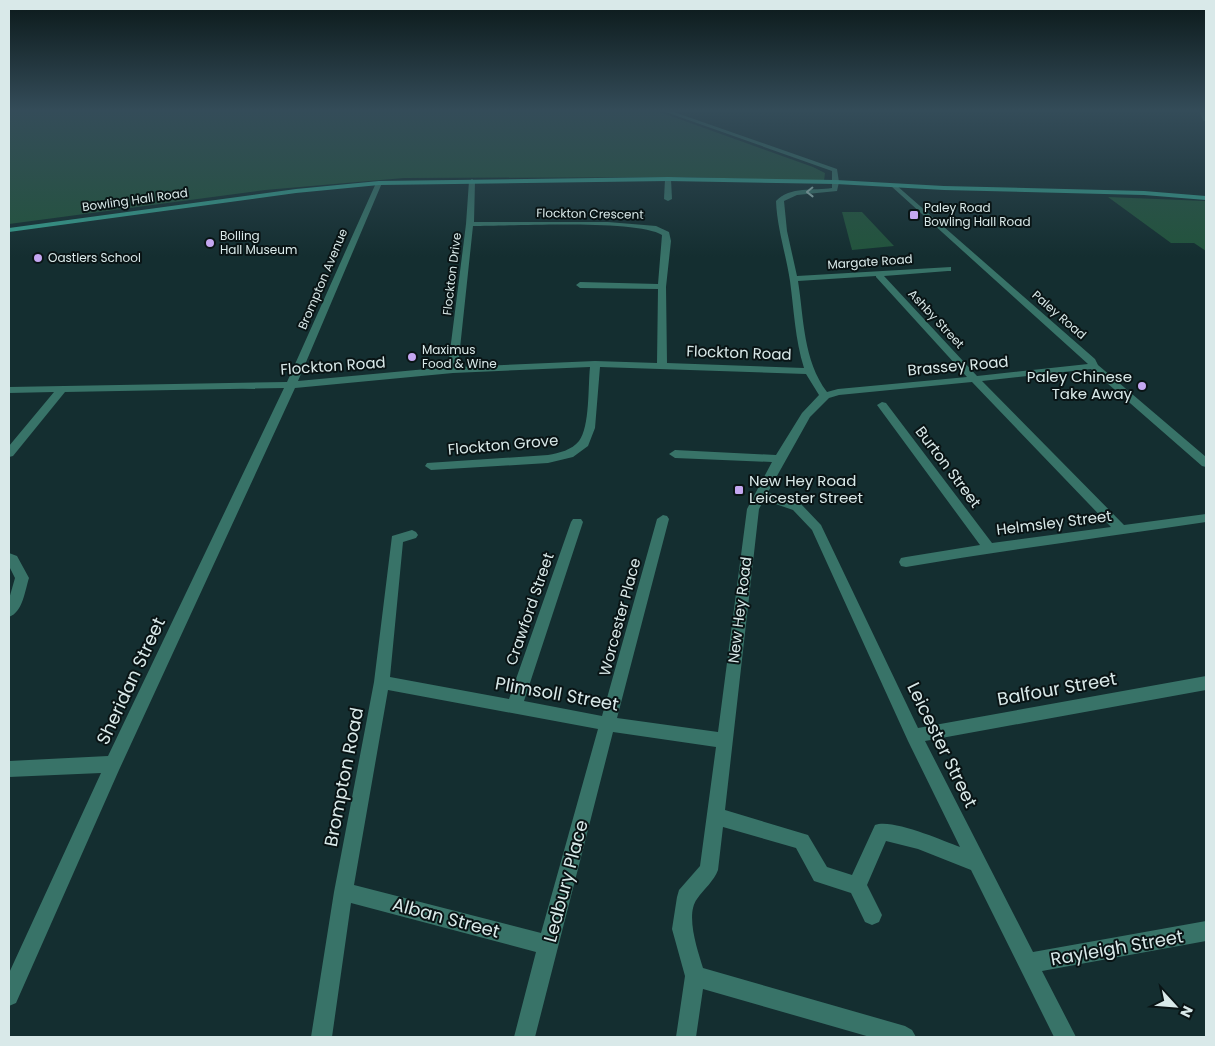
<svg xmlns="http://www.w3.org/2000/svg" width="1215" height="1046" font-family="Poppins,sans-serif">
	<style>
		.green { fill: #22543c }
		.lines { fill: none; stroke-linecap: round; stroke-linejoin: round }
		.street { fill: #387368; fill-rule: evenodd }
		.secondary { fill: #369d8c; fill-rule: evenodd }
		.oneway { stroke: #99bab5 }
		.poi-dot { fill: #c4a7f1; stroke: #091415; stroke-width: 2 }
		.labels { text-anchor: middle; stroke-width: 4; stroke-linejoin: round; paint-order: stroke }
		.far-street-label { font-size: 12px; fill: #d9e9e9; stroke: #091415 }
		.far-poi-label { font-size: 12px; fill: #d9e9e9; stroke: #091415; text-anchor: start }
		.street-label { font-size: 15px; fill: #d9e9e9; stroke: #091415 }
		.poi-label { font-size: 15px; fill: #d9e9e9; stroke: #091415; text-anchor: end }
		.near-street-label { font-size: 18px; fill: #d9e9e9; stroke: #091415 }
	</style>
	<rect width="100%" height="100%" fill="#142e30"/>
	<g class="green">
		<polygon points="9,111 657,111 813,167 825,173 824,181 685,177 404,178 265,190 9,224"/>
		<polygon points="1108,197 1206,201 1206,251 1194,243 1171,243"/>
		<polygon points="842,212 862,212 894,246 852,250"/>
	</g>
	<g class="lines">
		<g class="street">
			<path d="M 663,111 L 671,111 L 837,169 L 839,182 L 837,191 L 797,195 L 784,201 L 787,231 L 797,276 L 951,267 L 951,271 L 948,271 L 884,276 L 977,376 L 1088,364 L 891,186 L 896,185 L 1095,359 L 1098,365 L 1206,457 L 1206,467 L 1202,466 L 1091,369 L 982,381 L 1124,525 L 1206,514 L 1206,522 C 1106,537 1006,550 906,567 L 901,566 L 899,562 L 901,558 L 906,557 L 980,545 L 877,405 L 882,402 L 886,403 L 992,543 L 1111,527 L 972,382 L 839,395 L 829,398 L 810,417 L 768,492 L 801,504 L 821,525 L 918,728 L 1206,676 L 1206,690 L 925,741 L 1033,952 L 1206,921 L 1206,941 L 1042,971 L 1076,1037 L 1054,1037 L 971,870 L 918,849 L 886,841 L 867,885 L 882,915 L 879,922 L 872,925 L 865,922 L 851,893 L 814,881 L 796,848 L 723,827 L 718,870 C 714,881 704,889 697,899 C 685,915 698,951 703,968 L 905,1026 L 912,1030 L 916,1037 L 870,1037 L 703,989 L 696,1037 L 676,1037 L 685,976 L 672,929 L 677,897 L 679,890 L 700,866 L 716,747 L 613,732 L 535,1037 L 514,1037 L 536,952 L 351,903 L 332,1037 L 311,1037 L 334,892 L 374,682 L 392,536 L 412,530 L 416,532 L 418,535 L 416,538 L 403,542 L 390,677 L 509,699 L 571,522 L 573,519 L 581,519 L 583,522 L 524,701 L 602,716 L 657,519 L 663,515 L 667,516 L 669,519 L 617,718 L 718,732 L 747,509 L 772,462 L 675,458 L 669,454 L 675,450 L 776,455 L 802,413 L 819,395 L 806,374 L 600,367 L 595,428 L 588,446 L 573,457 L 548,463 L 431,470 L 425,466 L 427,463 L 548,455 C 559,453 572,450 579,441 C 590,427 588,385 590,367 L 453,373 L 295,388 L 119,770 L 16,1003 L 9,1006 L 9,973 L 101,773 L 9,777 L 9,761 L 108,756 L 284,388 L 65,392 L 13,456 L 9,457 L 9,446 L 54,392 L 9,393 L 9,387 L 287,382 L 376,183 L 379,181 L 382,183 L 298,381 L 448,367 L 466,224 L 469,181 L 472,179 L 475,181 L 474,222 L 608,222 L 656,226 L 669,232 L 671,241 L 666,287 L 667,363 L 804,368 C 795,339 794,310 790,281 C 786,254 777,228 776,201 C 790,186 814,191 832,188 L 832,171 ZM 473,226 C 510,226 637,219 662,235 L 658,284 L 580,282 L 576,285 L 580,288 L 658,289 L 657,363 L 595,361 L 458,367 ZM 876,276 L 876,277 L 967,377 L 838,389 L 827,392 C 803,360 804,319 798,281 ZM 764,500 L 793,510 L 812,530 L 908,741 L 960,847 C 942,840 891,818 875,825 L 852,875 L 827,867 L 808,835 L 725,810 L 759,509 ZM 388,690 L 598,729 L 541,933 L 354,885 Z"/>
			<polygon points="1199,111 1205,111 1206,122 1203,120"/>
			<polygon points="668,177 671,179 672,199 668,201 664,199 665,179"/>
			<path d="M 9,553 L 17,556 L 29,578 C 25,590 23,612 9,617 L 9,599 L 15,578 L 9,566 Z"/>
		</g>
		<polygon class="secondary" points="668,177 836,180 944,186 1144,191 1206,196 1206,200 1144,195 944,190 836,184 668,181 379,185 296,193 9,232 9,228 296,189 379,181"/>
	</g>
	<defs><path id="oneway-chevron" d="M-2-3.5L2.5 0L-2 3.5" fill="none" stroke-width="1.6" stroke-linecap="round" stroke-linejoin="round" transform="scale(1.25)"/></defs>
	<use class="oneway" href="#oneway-chevron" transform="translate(810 192) rotate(179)"/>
	<linearGradient id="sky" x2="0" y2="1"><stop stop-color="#0b191a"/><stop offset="0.43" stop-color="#344c59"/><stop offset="1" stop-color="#344c59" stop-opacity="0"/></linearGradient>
	<rect width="1215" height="257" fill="url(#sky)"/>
	<g class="poi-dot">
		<rect x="909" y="210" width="10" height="10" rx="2.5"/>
		<circle cx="210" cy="243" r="5"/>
		<circle cx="38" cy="258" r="5"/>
		<circle cx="412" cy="357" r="5"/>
		<circle cx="1142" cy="386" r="5"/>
		<rect x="734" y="485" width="10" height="10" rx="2.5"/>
	</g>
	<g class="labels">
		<g class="far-street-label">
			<text transform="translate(135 200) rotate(-8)" y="4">Bowling Hall Road</text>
			<text transform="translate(590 214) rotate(1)" y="4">Flockton Crescent</text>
			<text transform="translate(870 262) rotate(-4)" y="4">Margate Road</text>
			<text transform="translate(452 274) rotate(-83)" y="4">Flockton Drive</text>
			<text transform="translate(323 279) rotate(-67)" y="4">Brompton Avenue</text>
			<text transform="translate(1059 315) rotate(41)" y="4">Paley Road</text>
			<text transform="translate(936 319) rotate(47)" y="4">Ashby Street</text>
		</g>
		<g class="far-poi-label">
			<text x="924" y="212">Paley Road<tspan x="924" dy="14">Bowling Hall Road</tspan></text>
			<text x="220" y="240">Bolling<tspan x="220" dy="14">Hall Museum</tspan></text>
			<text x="48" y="262">Oastlers School</text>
			<text x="422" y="354">Maximus<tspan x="422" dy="14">Food &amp; Wine</tspan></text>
		</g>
		<g class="street-label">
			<text transform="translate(739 353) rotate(2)" y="5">Flockton Road</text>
			<text transform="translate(333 366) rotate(-4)" y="5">Flockton Road</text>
			<text transform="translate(958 366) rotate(-5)" y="5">Brassey Road</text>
			<text transform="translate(503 445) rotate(-5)" y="5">Flockton Grove</text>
			<text transform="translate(948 467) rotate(53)" y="5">Burton Street</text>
			<text transform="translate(1054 523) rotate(-7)" y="5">Helmsley Street</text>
			<text transform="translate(530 609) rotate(-71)" y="5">Crawford Street</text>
			<text transform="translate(740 610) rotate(-83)" y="5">New Hey Road</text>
			<text transform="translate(620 617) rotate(-75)" y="5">Worcester Place</text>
		</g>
		<g class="poi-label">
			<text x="1132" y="382">Paley Chinese<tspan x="1132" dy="17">Take Away</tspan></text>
			<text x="749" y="486" text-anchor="start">New Hey Road<tspan x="749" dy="17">Leicester Street</tspan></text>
		</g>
		<g class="near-street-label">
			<text transform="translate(131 681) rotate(-65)" y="6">Sheridan Street</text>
			<text transform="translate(1057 689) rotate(-10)" y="6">Balfour Street</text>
			<text transform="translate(557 694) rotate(10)" y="6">Plimsoll Street</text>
			<text transform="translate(942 745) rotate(64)" y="6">Leicester Street</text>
			<text transform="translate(344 777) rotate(-79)" y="6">Brompton Road</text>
			<text transform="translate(566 881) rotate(-75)" y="6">Ledbury Place</text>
			<text transform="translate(446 918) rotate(15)" y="6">Alban Street</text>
			<text transform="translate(1117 948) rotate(-10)" y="6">Rayleigh Street</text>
		</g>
	</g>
	<rect width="1215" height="1046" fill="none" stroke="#d9e9e9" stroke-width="20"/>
	<g transform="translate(1175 1006) rotate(116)" stroke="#091415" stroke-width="4" paint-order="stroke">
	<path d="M0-4L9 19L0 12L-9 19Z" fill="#d9e9e9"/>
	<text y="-8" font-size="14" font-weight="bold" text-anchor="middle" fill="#d9e9e9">N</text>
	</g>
</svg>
